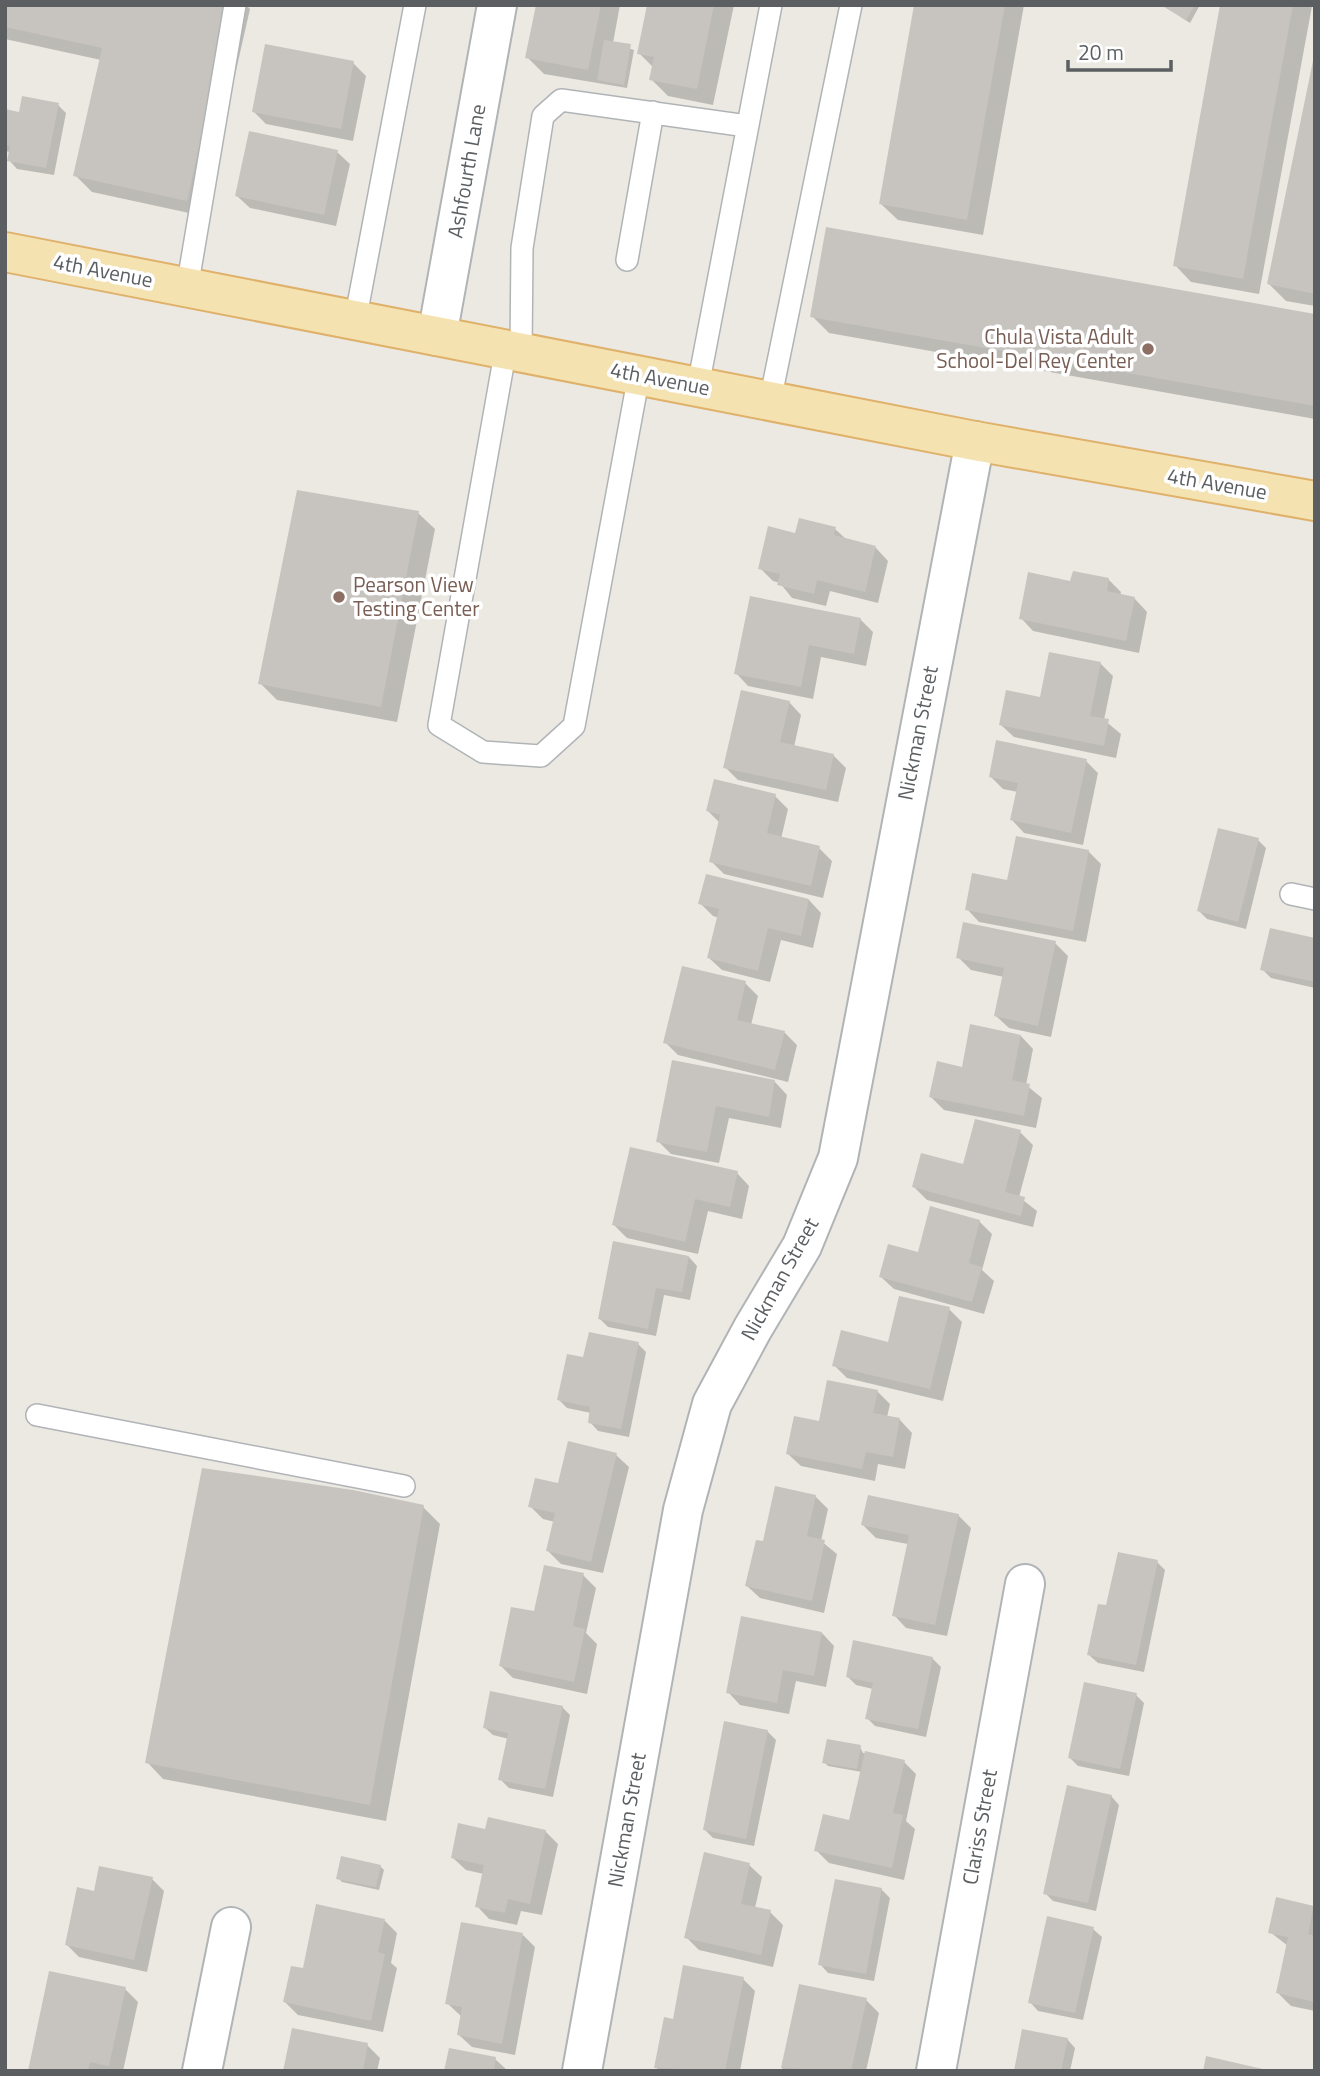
<svg xmlns="http://www.w3.org/2000/svg" width="1320" height="2076" font-family="'Titillium Web',sans-serif">
	<style>
		.shadow { fill: #0003 }
		.building { fill: #c7c4c0 }
		.lines { fill: none; stroke-linecap: round; stroke-linejoin: round }
		.lane-casing { stroke: #b0b4b7; stroke-width: 24 }
		.street-casing { stroke: #b0b4b7; stroke-width: 42 }
		.primary-casing { stroke: #dfb16a; stroke-width: 42 }
		.lane { stroke: #fff; stroke-width: 21 }
		.street { stroke: #fff; stroke-width: 38 }
		.primary { stroke: #f4e2b0; stroke-width: 38 }
		.education-dot { fill: #8d6e63; stroke: #fff; stroke-width: 2.5 }
		.labels { text-anchor: middle; stroke-width: 7; stroke-linejoin: round; paint-order: stroke }
		.street-label { font-size: 21px; fill: #5b5f62; stroke: #fff }
		.education-label { font-size: 21px; fill: #785e54; stroke: #fff; text-anchor: end }
	</style>
	<rect width="100%" height="100%" fill="#ece9e3"/>
	<g class="shadow">
		<polygon points="5,5 246,5 250,9 203,216 92,192 75,175 101,60 5,39"/>
		<polygon points="538,5 620,5 613,43 634,50 627,88 544,74 527,57"/>
		<polygon points="649,5 734,5 713,105 668,96 651,79 654,68 639,53"/>
		<polygon points="916,5 1024,5 983,235 898,220 881,204"/>
		<polygon points="1162,5 1200,5 1190,23"/>
		<polygon points="1222,5 1312,6 1259,294 1191,282 1175,265"/>
		<polygon points="1315,59 1315,306 1286,301 1269,284"/>
		<polygon points="353,63 366,76 353,141 266,124 253,111"/>
		<polygon points="58,105 66,113 54,175 17,169 9,160 10,152 5,151 5,111 20,114"/>
		<polygon points="337,152 350,164 336,226 250,208 237,196"/>
		<polygon points="812,316 1315,316 1315,419 829,333"/>
		<polygon points="418,513 435,529 397,722 277,700 260,683"/>
		<polygon points="835,529 847,540 876,548 888,561 878,603 830,591 826,606 792,598 780,583 773,581 760,568 797,535"/>
		<polygon points="1108,579 1121,592 1120,596 1135,599 1147,612 1139,653 1033,631 1021,618 1072,583"/>
		<polygon points="860,619 873,632 866,666 821,657 813,699 748,686 736,673"/>
		<polygon points="1100,663 1113,676 1104,720 1121,734 1116,758 1014,737 1001,725"/>
		<polygon points="789,702 801,715 794,747 833,755 846,768 838,802 738,780 725,767"/>
		<polygon points="1086,761 1098,773 1083,845 1024,833 1012,820 1018,792 1003,789 990,776"/>
		<polygon points="775,796 788,809 781,839 819,848 832,861 823,898 724,874 711,861 720,823 708,811"/>
		<polygon points="1258,840 1266,848 1246,929 1207,919 1199,911"/>
		<polygon points="1088,851 1101,864 1086,942 979,922 967,909 1009,882"/>
		<polygon points="809,900 821,913 813,948 781,940 770,982 722,970 709,958 719,918 713,916 700,903"/>
		<polygon points="1315,940 1315,988 1271,978 1262,969"/>
		<polygon points="1055,943 1068,956 1051,1037 1009,1028 996,1016 1004,977 971,970 958,957"/>
		<polygon points="745,983 758,996 751,1025 784,1032 797,1045 788,1082 678,1055 665,1042"/>
		<polygon points="1021,1036 1033,1049 1026,1085 1042,1098 1036,1128 944,1110 931,1097 964,1069"/>
		<polygon points="673,1062 775,1082 787,1095 781,1128 729,1118 719,1163 671,1154 658,1141"/>
		<polygon points="1020,1132 1033,1145 1019,1197 1037,1211 1033,1227 927,1200 914,1187 965,1166"/>
		<polygon points="737,1173 749,1186 742,1219 708,1211 698,1254 627,1238 614,1225"/>
		<polygon points="979,1221 992,1234 982,1270 994,1281 984,1314 894,1289 881,1277"/>
		<polygon points="689,1257 697,1266 690,1300 664,1295 656,1336 608,1327 600,1319"/>
		<polygon points="949,1309 962,1322 943,1401 847,1378 834,1365 889,1344"/>
		<polygon points="638,1344 646,1352 629,1437 598,1431 590,1422 591,1413 567,1408 559,1400 585,1359"/>
		<polygon points="877,1391 890,1404 887,1417 900,1420 912,1433 905,1469 878,1464 875,1481 801,1466 788,1454 820,1423"/>
		<polygon points="616,1455 629,1467 603,1573 561,1564 548,1551 555,1522 543,1519 530,1506 560,1485"/>
		<polygon points="815,1496 828,1509 821,1541 837,1554 824,1613 760,1598 747,1586"/>
		<polygon points="423,1507 440,1524 386,1821 163,1779 147,1762"/>
		<polygon points="958,1515 971,1528 947,1636 906,1628 894,1615 908,1544 876,1538 863,1525"/>
		<polygon points="1157,1562 1165,1570 1144,1672 1098,1663 1089,1655 1108,1607"/>
		<polygon points="583,1575 596,1588 586,1633 597,1644 587,1694 513,1678 501,1666 536,1613"/>
		<polygon points="822,1633 834,1646 826,1687 796,1681 789,1714 740,1705 728,1692"/>
		<polygon points="932,1658 941,1667 926,1737 875,1726 867,1718 873,1689 856,1685 848,1677"/>
		<polygon points="1136,1695 1144,1703 1129,1776 1078,1766 1070,1758"/>
		<polygon points="562,1707 570,1715 553,1797 509,1788 500,1779 509,1739 493,1735 484,1727"/>
		<polygon points="767,1731 776,1740 754,1846 713,1838 704,1829"/>
		<polygon points="860,1747 863,1753 904,1762 916,1774 906,1821 915,1829 904,1880 829,1863 816,1850 850,1822 862,1772 828,1766 824,1762"/>
		<polygon points="1111,1796 1119,1805 1096,1911 1053,1901 1045,1893"/>
		<polygon points="545,1831 558,1844 542,1915 521,1911 517,1925 489,1919 477,1906 484,1874 466,1870 453,1858 487,1832"/>
		<polygon points="749,1865 762,1877 755,1908 770,1912 783,1925 773,1967 699,1950 686,1937"/>
		<polygon points="380,1866 384,1870 379,1890 342,1882 338,1878"/>
		<polygon points="152,1879 164,1891 147,1972 79,1957 67,1945"/>
		<polygon points="881,1889 890,1898 874,1981 828,1973 820,1964"/>
		<polygon points="1313,1907 1315,1909 1315,2011 1291,2006 1278,1993 1288,1946 1270,1932"/>
		<polygon points="384,1920 397,1933 391,1963 397,1968 383,2032 298,2015 285,2002 304,1970"/>
		<polygon points="1093,1929 1102,1937 1083,2020 1038,2011 1030,2002"/>
		<polygon points="523,1935 535,1947 515,2055 472,2047 459,2035 462,2017 447,2003"/>
		<polygon points="743,1979 755,1991 740,2071 659,2071 656,2067 674,2021"/>
		<polygon points="125,1989 138,2002 123,2071 30,2071"/>
		<polygon points="866,2000 879,2013 866,2071 785,2071 782,2068"/>
		<polygon points="1067,2039 1075,2048 1070,2071 1016,2071"/>
		<polygon points="367,2045 380,2058 377,2071 285,2071"/>
		<polygon points="495,2059 508,2071 446,2071"/>
	</g>
	<g class="building">
		<polygon points="5,5 231,5 187,201 73,176 102,48 5,27"/>
		<polygon points="536,5 601,5 588,70 525,58"/>
		<polygon points="647,5 714,5 697,89 649,80 654,57 637,54"/>
		<polygon points="914,5 1005,5 967,220 879,204"/>
		<polygon points="1161,5 1195,5 1186,20"/>
		<polygon points="1220,5 1293,5 1243,279 1173,266"/>
		<polygon points="604,40 631,44 624,85 597,80"/>
		<polygon points="265,44 354,61 341,129 252,112"/>
		<polygon points="1314,56 1315,57 1315,294 1267,284"/>
		<polygon points="22,96 59,103 46,168 7,161 10,146 5,145 5,109 19,112"/>
		<polygon points="249,131 338,150 324,215 235,196"/>
		<polygon points="826,227 1315,314 1315,406 810,317"/>
		<polygon points="297,490 419,511 381,707 258,684"/>
		<polygon points="799,518 836,527 834,535 876,546 865,592 817,580 814,594 777,585 780,574 758,569 768,526 795,533"/>
		<polygon points="1073,571 1109,578 1107,591 1135,597 1126,641 1019,619 1028,572 1070,581"/>
		<polygon points="750,596 861,618 854,654 809,645 801,687 734,674"/>
		<polygon points="1049,652 1101,662 1090,716 1109,719 1104,746 999,725 1006,690 1040,697"/>
		<polygon points="741,690 790,701 780,742 834,754 826,790 723,768"/>
		<polygon points="996,740 1087,759 1071,833 1010,820 1018,783 989,777"/>
		<polygon points="714,779 776,794 767,833 820,846 811,886 709,862 720,815 706,811"/>
		<polygon points="1218,828 1259,838 1238,922 1197,911"/>
		<polygon points="1016,836 1089,850 1073,931 965,910 972,873 1007,880"/>
		<polygon points="706,874 809,899 801,936 768,928 758,971 707,958 719,909 698,904"/>
		<polygon points="963,922 1056,941 1038,1026 994,1016 1004,968 956,958"/>
		<polygon points="1270,928 1315,938 1315,982 1260,970"/>
		<polygon points="682,966 746,981 737,1020 785,1031 775,1070 663,1043"/>
		<polygon points="970,1024 1021,1035 1012,1080 1030,1084 1024,1116 929,1097 937,1061 962,1067"/>
		<polygon points="672,1060 775,1080 769,1117 716,1106 707,1152 656,1142"/>
		<polygon points="975,1119 1021,1130 1005,1192 1025,1197 1021,1216 912,1187 921,1153 963,1164"/>
		<polygon points="630,1147 738,1171 730,1207 695,1199 685,1242 612,1225"/>
		<polygon points="930,1206 980,1220 969,1263 982,1267 972,1302 879,1277 888,1244 918,1252"/>
		<polygon points="613,1241 689,1256 682,1292 656,1288 648,1329 598,1319"/>
		<polygon points="899,1296 950,1307 930,1389 832,1366 841,1330 888,1342"/>
		<polygon points="589,1332 639,1342 621,1429 588,1423 590,1407 557,1400 567,1354 583,1357"/>
		<polygon points="827,1380 878,1390 873,1413 900,1418 893,1457 866,1452 862,1469 786,1454 794,1416 819,1421"/>
		<polygon points="568,1441 617,1453 591,1562 546,1551 555,1513 528,1507 535,1478 558,1483"/>
		<polygon points="202,1468 353,1490 424,1505 370,1805 145,1763"/>
		<polygon points="775,1486 816,1495 807,1536 825,1540 812,1601 745,1586 756,1540 763,1541"/>
		<polygon points="868,1495 959,1514 935,1625 892,1616 909,1535 861,1525"/>
		<polygon points="1118,1552 1158,1560 1136,1665 1087,1655 1098,1604 1106,1605"/>
		<polygon points="544,1565 584,1573 573,1626 585,1629 574,1682 499,1666 511,1607 534,1611"/>
		<polygon points="741,1616 822,1632 814,1676 783,1670 777,1703 726,1693"/>
		<polygon points="853,1640 933,1657 918,1729 865,1719 873,1683 846,1677"/>
		<polygon points="1084,1682 1137,1693 1120,1769 1068,1758"/>
		<polygon points="490,1691 563,1706 545,1789 498,1780 508,1733 483,1728"/>
		<polygon points="724,1721 768,1730 746,1839 703,1830"/>
		<polygon points="827,1739 861,1745 857,1769 822,1763"/>
		<polygon points="865,1751 905,1760 893,1813 903,1815 892,1868 814,1851 823,1814 849,1820"/>
		<polygon points="1067,1785 1112,1795 1088,1903 1043,1894"/>
		<polygon points="488,1817 546,1830 530,1904 508,1899 505,1913 475,1907 484,1865 451,1858 458,1823 485,1829"/>
		<polygon points="704,1852 750,1863 741,1904 771,1910 761,1955 684,1938"/>
		<polygon points="341,1856 381,1865 376,1887 336,1879"/>
		<polygon points="99,1866 153,1877 134,1960 65,1945 77,1887 94,1891"/>
		<polygon points="835,1879 882,1888 866,1974 818,1965"/>
		<polygon points="1276,1897 1314,1906 1308,1934 1315,1936 1315,2002 1276,1993 1288,1937 1268,1933"/>
		<polygon points="316,1904 385,1919 378,1952 385,1954 371,2021 283,2002 291,1966 303,1968"/>
		<polygon points="1047,1916 1094,1927 1075,2013 1028,2003"/>
		<polygon points="461,1922 523,1933 502,2044 457,2035 462,2007 445,2004"/>
		<polygon points="683,1965 744,1977 725,2071 654,2068 664,2017 673,2019"/>
		<polygon points="49,1971 126,1987 109,2066 90,2062 88,2071 28,2071"/>
		<polygon points="799,1984 867,1998 851,2071 781,2068"/>
		<polygon points="292,2028 368,2043 363,2071 283,2071"/>
		<polygon points="1022,2029 1068,2038 1061,2071 1014,2071"/>
		<polygon points="449,2048 496,2057 494,2071 444,2071"/>
		<polygon points="1206,2056 1267,2070 1267,2071 1203,2071"/>
	</g>
	<g class="lines">
		<g class="lane-casing">
			<g id="lane">
				<polyline points="627,260 653,112"/>
				<polyline points="187,288 235,5"/>
				<polyline points="355,321 415,5"/>
				<polyline points="506,348 439,725 483,752 541,756 574,726 639,375"/>
				<polyline points="521,352 522,248 543,116 561,100 747,126"/>
				<polyline points="698,386 771,5"/>
				<polyline points="770,401 851,5"/>
				<polyline points="1291,894 1315,899"/>
				<polyline points="37,1415 404,1486"/>
			</g>
		</g>
		<g class="street-casing">
			<g id="street">
				<polyline points="437,336 497,5"/>
				<polyline points="202,2071 231,1927"/>
				<polyline points="582,2071 683,1510 712,1404 753,1328 802,1246 838,1158 975,441"/>
				<polyline points="936,2071 1025,1584"/>
			</g>
		</g>
		<g class="primary-casing">
			<polyline id="primary" points="5,252 975,441 1315,501"/>
		</g>
		<use href="#lane" class="lane"/>
		<use href="#street" class="street"/>
		<use href="#primary" class="primary"/>
	</g>
	<g class="education-dot">
		<circle cx="1148" cy="349" r="7"/>
		<circle cx="339" cy="597" r="7"/>
	</g>
	<g class="labels">
		<g class="street-label">
			<text transform="translate(467 171) rotate(-80)" y="7">Ashfourth Lane</text>
			<text transform="translate(103 271) rotate(11)" y="7">4th Avenue</text>
			<text transform="translate(660 379) rotate(11)" y="7">4th Avenue</text>
			<text transform="translate(1217 484) rotate(10)" y="7">4th Avenue</text>
			<text transform="translate(918 733) rotate(-79)" y="7">Nickman Street</text>
			<text transform="translate(780 1279) rotate(-61)" y="7">Nickman Street</text>
			<text transform="translate(627 1820) rotate(-80)" y="7">Nickman Street</text>
			<text transform="translate(980 1827) rotate(-80)" y="7">Clariss Street</text>
		</g>
		<g class="education-label">
			<text x="1134" y="344">Chula Vista Adult<tspan x="1134" dy="24">School-Del Rey Center</tspan></text>
			<text x="353" y="592" text-anchor="start">Pearson View<tspan x="353" dy="24">Testing Center</tspan></text>
		</g>
	</g>
	<rect width="1320" height="2076" fill="none" stroke="#5b5f62" stroke-width="14"/>
	<path d="M1068 60v10h103v-10" fill="none" stroke="#5b5f62" stroke-width="3.5"/>
	<text x="1078" y="60" font-size="21" fill="#5b5f62" stroke="#ffffff" stroke-width="5" paint-order="stroke">20 m</text>
</svg>
